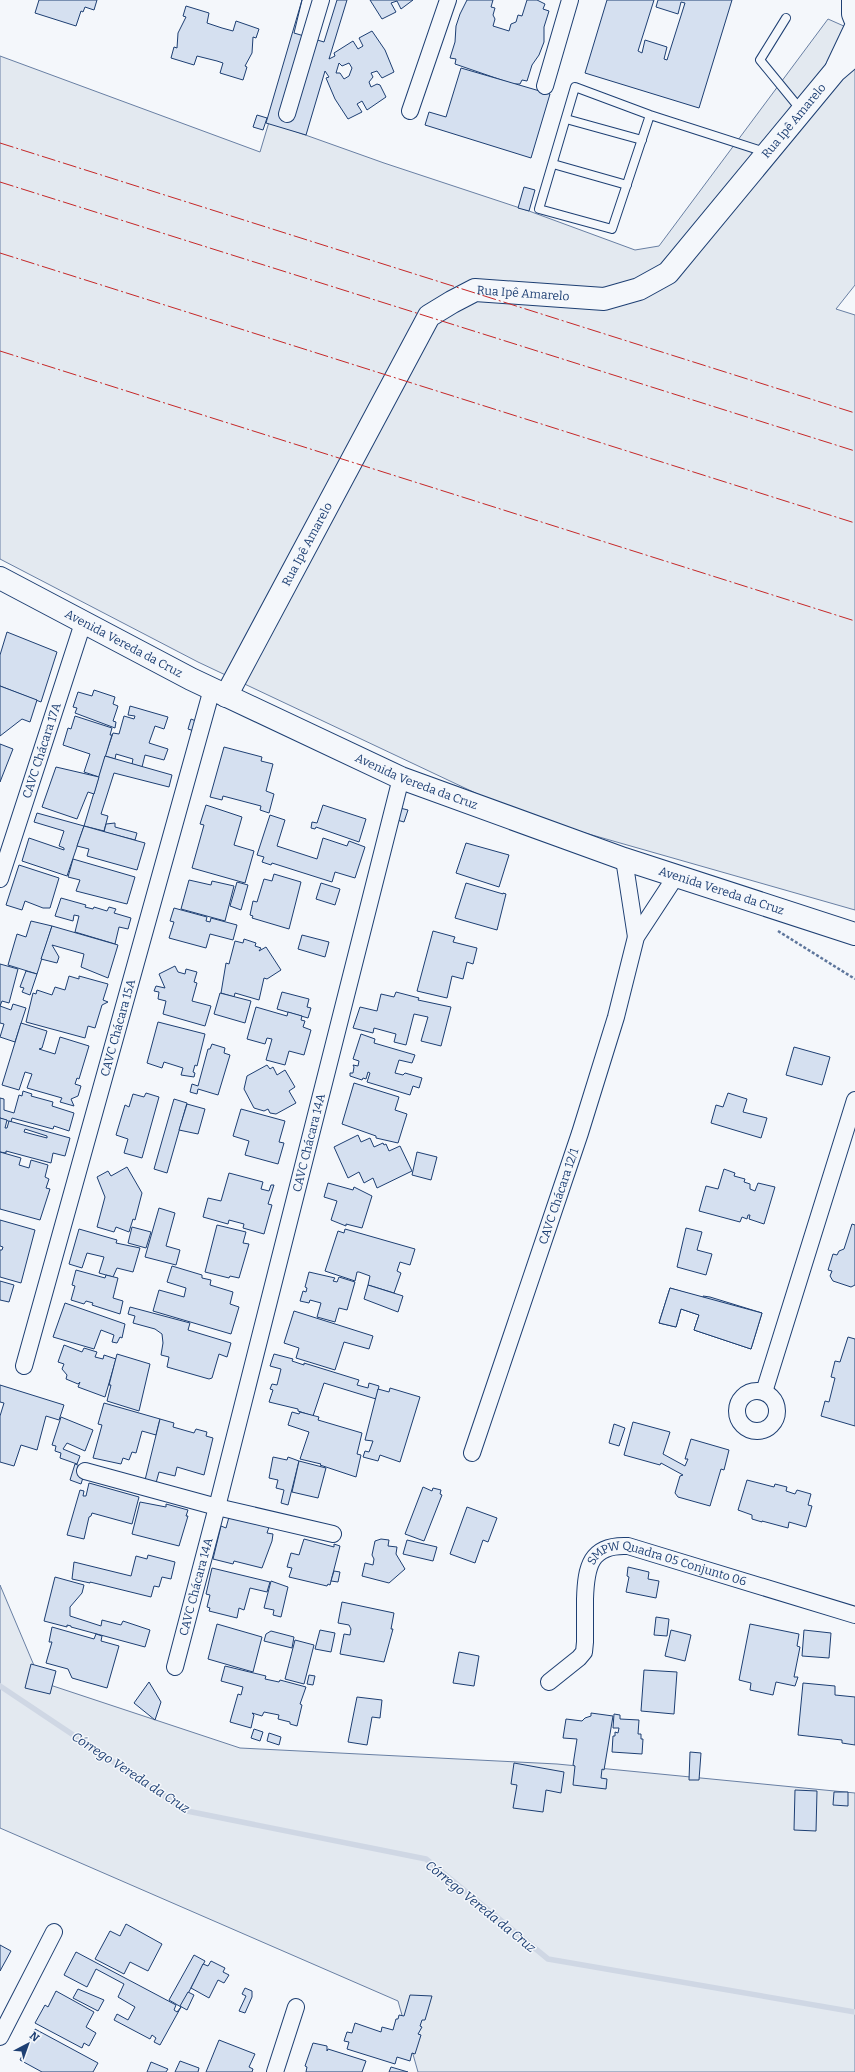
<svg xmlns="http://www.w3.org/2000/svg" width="855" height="2072" font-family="Bitter,serif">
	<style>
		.green { fill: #e3e9f0; stroke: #687fa3 }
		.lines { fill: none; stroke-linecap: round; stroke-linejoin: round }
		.stream { stroke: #cfd7e4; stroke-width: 5.5 }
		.building { fill: #d5e0f0; stroke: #1d3f73; fill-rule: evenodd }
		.lane-casing { stroke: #1d3f73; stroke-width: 10 }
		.street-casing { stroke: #1d3f73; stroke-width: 18 }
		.secondary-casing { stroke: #1d3f73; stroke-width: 24 }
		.path { stroke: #5e769c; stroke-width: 2.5; stroke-dasharray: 3 2; stroke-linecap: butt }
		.lane { stroke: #f4f7fb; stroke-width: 8 }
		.street { stroke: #f4f7fb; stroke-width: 16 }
		.secondary { stroke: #f4f7fb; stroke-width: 22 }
		.power { stroke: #c62828; stroke-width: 1; stroke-dasharray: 14 3 2 3; stroke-linecap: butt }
		.labels { text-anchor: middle; stroke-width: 3; stroke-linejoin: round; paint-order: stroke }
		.street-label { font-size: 12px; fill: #1d3f73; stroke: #f4f7fb }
		.water-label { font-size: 13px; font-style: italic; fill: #1d3f73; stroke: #f4f7fb }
	</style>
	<rect width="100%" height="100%" fill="#f4f7fb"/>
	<g class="green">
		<polygon points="828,19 855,31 855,285 836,309 855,315 855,910 522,815 198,662 0,559 0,56 260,152 269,122 384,163 529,211 635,250 659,246"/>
		<polygon points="0,1585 41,1682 240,1748 557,1764 855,1793 855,2072 418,2072 398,2001 0,1828"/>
	</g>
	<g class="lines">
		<polyline class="stream" points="0,1686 187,1811 426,1859 548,1959 855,2012"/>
	</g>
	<g class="building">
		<polygon points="39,0 97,0 94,10 85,7 83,12 81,11 76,26 35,13"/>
		<path d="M 302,0 L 294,33 L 324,42 L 337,0 L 347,0 L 329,59 L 335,56 L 334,53 L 353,41 L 358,49 L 363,46 L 359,38 L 372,31 L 385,50 L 394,72 L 382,78 L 377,71 L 371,73 L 373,77 L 369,82 L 371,87 L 377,84 L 380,85 L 386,97 L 367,110 L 362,101 L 357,104 L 362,112 L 348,119 L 335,99 L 326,78 L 329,77 L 325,71 L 306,135 L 266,123 ZM 339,63 L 342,66 L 349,63 L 352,68 L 349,76 L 344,79 L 340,73 L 336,73 Z"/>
		<polygon points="370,0 413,0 401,9 397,1 391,3 396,12 382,19"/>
		<polygon points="467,0 493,0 491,7 495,8 493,15 495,19 493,26 509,31 511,24 516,22 518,15 522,16 527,0 537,0 545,4 543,9 549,11 544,27 544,42 539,55 532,65 527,81 522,80 520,84 513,84 455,64 456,59 450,58 455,42 456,26 460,14"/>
		<polygon points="607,0 654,0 638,51 642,53 645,40 667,47 664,59 667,60 685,3 681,2 678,14 656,7 658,0 732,0 699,108 585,73"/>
		<polygon points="186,6 209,13 207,23 222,28 233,31 236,21 259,29 256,38 253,37 252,53 245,66 247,67 243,80 220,73 223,63 217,61 197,56 194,65 171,58 174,47 177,48 178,33 186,17 183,16"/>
		<polygon points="461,68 550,94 531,158 425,125 429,112 446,117"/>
		<polygon points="257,115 267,118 263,130 253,127"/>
		<polygon points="524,187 535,190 529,211 518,208"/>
		<polygon points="7,632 57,652 41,702 0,686 0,655"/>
		<polygon points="0,686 37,700 30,722 22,719 0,736"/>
		<polygon points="94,690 115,697 113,704 118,706 113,721 116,722 115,728 75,713 77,708 73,707 78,692 92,696"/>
		<polygon points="130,706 168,717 164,729 155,726 149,743 168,749 164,760 145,755 142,767 132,764 133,759 116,754 115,759 105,756 113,733 119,734 124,716 134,719 135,716 128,715"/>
		<polygon points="75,716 112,728 110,735 112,735 99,777 84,772 90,754 63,745 68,728 71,729"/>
		<polygon points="191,719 201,723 197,732 188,729"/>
		<polygon points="0,744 13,749 0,782"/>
		<polygon points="224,747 262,757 261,761 273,764 266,791 274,794 269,813 260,810 261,806 223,796 222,800 210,797"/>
		<polygon points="105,756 172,775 169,787 114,773 101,814 108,816 104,831 84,826"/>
		<polygon points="56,767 99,777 94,794 88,792 77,819 42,807"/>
		<polygon points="206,805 242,817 234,845 254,851 245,883 192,868 204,825 200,824"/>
		<polygon points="323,805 366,819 359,842 316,827 315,829 311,828 312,822 317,823"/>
		<polygon points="400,808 408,810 404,822 397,820"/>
		<polygon points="37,813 84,826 67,876 22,861 29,838 64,850 64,848 59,846 64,831 34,822"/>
		<polygon points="270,815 285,820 277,846 317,859 323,838 347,846 349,841 365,847 355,878 335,872 332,882 272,863 271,865 262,862 264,857 257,855"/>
		<polygon points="115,823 115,827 137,833 135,840 104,832 106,824"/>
		<polygon points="84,826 145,843 137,870 87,856 89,849 77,846"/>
		<polygon points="466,843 509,855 499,887 456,873"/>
		<polygon points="73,859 135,877 127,904 76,891 80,880 68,877"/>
		<polygon points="19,865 59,878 50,908 43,908 25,901 22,910 6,905"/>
		<polygon points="274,874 301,882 289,929 252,918 253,916 250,915 253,901 257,902 264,879 272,881"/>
		<polygon points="189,880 211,885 212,881 234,886 225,921 181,909"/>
		<polygon points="237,882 248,885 241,910 230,906"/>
		<polygon points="321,883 340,889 335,905 316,899"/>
		<polygon points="466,883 503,894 503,893 506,894 497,930 455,918"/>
		<polygon points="61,898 86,905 85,907 93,909 94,907 107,911 109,907 116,909 114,913 131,918 128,929 119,927 115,944 75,932 79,916 74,915 73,921 55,916"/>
		<polygon points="174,908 207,917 206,921 210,922 211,918 237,925 233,940 210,934 206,948 169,938 174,922 170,921"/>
		<polygon points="31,921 52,926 37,974 8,965 17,934 26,937"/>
		<polygon points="52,926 118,945 108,978 81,967 84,954 52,945 59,957 57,963 41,959"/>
		<polygon points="433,931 455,937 453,942 477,948 473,964 467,962 463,979 452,976 447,998 417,991"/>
		<polygon points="302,935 329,942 325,957 298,949"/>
		<polygon points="244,939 256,943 255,946 261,948 259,951 266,947 281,970 267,979 264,978 259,1000 235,993 234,997 221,993 226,963 229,964 235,941 243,943"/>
		<polygon points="0,964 18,969 9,1003 2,1001 0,1006 11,1010 13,1004 26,1008 15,1042 0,1037 4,1024 0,1023"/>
		<polygon points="175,966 178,972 185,974 186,969 197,972 194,982 197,983 192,1001 211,1006 205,1026 163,1014 166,1001 158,999 159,992 154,991 156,986 165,988 159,974"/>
		<polygon points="26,971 37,974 30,995 22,992 24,988 20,987"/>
		<polygon points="69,976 79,979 79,976 108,984 103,1000 108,1002 102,1005 95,1028 88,1026 85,1038 26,1022 33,993 36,994 37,990 52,995 55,987 65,990"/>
		<polygon points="282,992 309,999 307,1007 311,1008 308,1018 277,1009"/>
		<polygon points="396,992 419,998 418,1000 451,1007 441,1046 421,1041 428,1017 414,1014 406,1045 394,1042 396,1034 374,1028 373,1033 353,1028 360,1007 377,1011 381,994 394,997"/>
		<polygon points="220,993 251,1001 245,1023 214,1014"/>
		<polygon points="256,1007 287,1016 288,1012 302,1016 301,1020 305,1021 303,1027 311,1030 304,1055 289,1051 285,1065 266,1060 272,1039 267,1038 265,1044 247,1039"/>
		<polygon points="158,1022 205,1034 197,1066 195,1065 193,1072 195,1073 194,1077 181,1075 183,1068 164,1062 162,1068 147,1063"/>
		<polygon points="21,1023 47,1031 42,1048 39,1049 55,1054 60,1037 89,1046 79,1079 77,1078 75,1084 81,1086 78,1096 71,1099 74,1106 60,1102 62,1098 27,1088 32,1074 25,1072 19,1090 2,1085"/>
		<polygon points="361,1034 375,1039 374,1043 415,1055 412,1063 399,1060 395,1073 403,1075 405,1073 422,1078 419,1088 413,1086 410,1095 367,1082 370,1073 368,1072 366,1079 363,1078 362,1080 350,1076 350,1073 353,1073 354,1067 353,1065 358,1066 359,1061 353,1059"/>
		<polygon points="212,1044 225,1048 224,1053 230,1055 218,1095 198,1089 197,1094 190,1092 192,1084 198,1086 208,1049 210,1049"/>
		<polygon points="794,1047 830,1057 822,1085 786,1075"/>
		<polygon points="267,1065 270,1069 273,1067 277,1075 285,1070 295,1087 289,1091 296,1103 276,1114 270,1113 268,1109 264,1111 254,1108 244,1089 247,1076"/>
		<polygon points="354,1083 399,1097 395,1110 407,1114 398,1143 376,1138 376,1136 342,1124"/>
		<polygon points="23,1091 32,1094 31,1096 53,1102 52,1106 74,1113 69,1131 54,1126 53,1129 12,1118 11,1122 0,1118 0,1098 4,1099 4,1110 14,1113 19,1095 22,1096"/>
		<polygon points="146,1093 159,1097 142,1158 124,1153 128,1139 116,1135 125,1105 129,1107 133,1094 144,1097"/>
		<polygon points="728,1093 747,1099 743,1112 767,1118 761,1138 711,1123 716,1105 723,1107"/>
		<polygon points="174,1099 187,1103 167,1173 154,1169"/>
		<polygon points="187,1104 205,1109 198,1134 179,1130"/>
		<polygon points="241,1109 285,1121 279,1142 284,1143 278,1164 245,1155 249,1141 233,1136"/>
		<path d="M 0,1118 L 7,1120 L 5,1128 L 7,1128 L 9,1121 L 70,1138 L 65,1156 L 53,1153 L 51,1163 L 6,1151 L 6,1153 L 0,1152 ZM 25,1129 L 47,1136 L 47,1138 L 24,1132 Z"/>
		<polygon points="358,1135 361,1142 370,1138 374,1147 383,1143 384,1145 386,1144 389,1151 400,1146 412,1171 377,1188 373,1178 364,1183 359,1172 348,1178 334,1147"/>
		<polygon points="0,1152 21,1158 19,1165 29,1168 31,1160 48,1165 45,1177 49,1179 46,1188 50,1189 40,1220 0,1209"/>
		<polygon points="417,1152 437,1157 431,1180 412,1175"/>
		<polygon points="127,1167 142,1193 135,1220 133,1219 129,1232 116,1227 114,1232 97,1227 105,1197 97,1177 108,1171 111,1176"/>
		<polygon points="724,1169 735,1173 734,1176 745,1179 744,1182 750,1184 750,1189 755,1191 758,1183 775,1187 764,1224 749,1219 750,1215 748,1215 747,1219 742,1217 740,1222 699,1211 706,1186 718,1189"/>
		<polygon points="229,1173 263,1182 261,1189 269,1191 271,1185 274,1185 268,1204 272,1205 264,1234 243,1228 244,1224 229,1220 228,1224 203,1217 208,1198 221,1201"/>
		<polygon points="328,1183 353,1190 354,1187 372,1196 362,1228 346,1224 346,1226 331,1220 337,1201 324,1197"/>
		<polygon points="159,1208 175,1213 166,1246 180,1250 176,1265 145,1257"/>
		<polygon points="0,1220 35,1230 21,1283 0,1277 0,1250 2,1250 3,1247 0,1246"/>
		<polygon points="852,1224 855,1225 855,1285 851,1287 833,1281 830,1276 832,1271 828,1270 833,1254 837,1255 839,1251 844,1249"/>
		<polygon points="217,1225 246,1232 243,1243 249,1244 239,1278 230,1276 229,1278 205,1272"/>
		<polygon points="132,1227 151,1232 146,1248 128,1243"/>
		<polygon points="686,1228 702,1232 697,1250 712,1254 706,1275 677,1267"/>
		<polygon points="79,1229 117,1240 116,1243 140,1248 133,1272 117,1268 113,1277 99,1273 104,1257 87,1253 82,1268 69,1264"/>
		<polygon points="345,1229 415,1249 410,1265 400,1262 397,1271 401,1273 394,1293 368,1285 370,1276 359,1272 357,1272 355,1281 325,1271 338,1231 344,1233"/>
		<polygon points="172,1266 202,1275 202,1278 211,1280 210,1285 233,1292 230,1304 239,1307 231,1334 153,1311 159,1290 184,1297 186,1288 167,1282"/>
		<polygon points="76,1270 105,1278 106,1275 118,1278 113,1298 123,1301 120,1314 92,1305 93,1303 86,1301 84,1304 71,1300 75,1286 72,1285"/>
		<polygon points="309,1272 335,1278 333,1281 337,1282 339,1277 355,1282 347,1310 339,1308 335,1322 317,1317 321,1303 310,1300 309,1303 300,1301 303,1291 306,1292 307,1288 305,1287"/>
		<polygon points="0,1281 14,1285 9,1302 0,1300"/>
		<polygon points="368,1285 403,1296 398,1312 364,1299"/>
		<polygon points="670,1288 703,1298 703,1296 710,1297 762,1313 751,1349 694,1330 699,1315 681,1309 676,1327 659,1323"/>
		<polygon points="670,1288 762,1313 751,1349 694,1330 699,1315 681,1309 676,1327 659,1323"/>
		<polygon points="65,1303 125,1324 122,1338 120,1337 117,1343 112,1342 114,1335 101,1330 94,1349 53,1337"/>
		<polygon points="130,1307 190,1323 188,1330 231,1343 227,1357 219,1354 212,1378 209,1379 167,1367 169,1357 161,1355 163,1343 162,1334 155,1329 133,1323 135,1316 128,1314"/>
		<polygon points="294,1311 373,1336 369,1349 344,1342 335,1370 296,1358 299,1348 284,1343"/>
		<polygon points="848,1337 855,1339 855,1426 821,1416 825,1401 829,1402 835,1378 831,1377 835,1361 840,1362"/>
		<polygon points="64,1345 82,1352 84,1348 97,1352 95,1357 103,1359 104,1355 116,1359 105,1397 78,1387 80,1382 78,1384 66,1379 67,1375 62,1369 64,1364 58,1362"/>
		<polygon points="117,1354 150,1364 139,1411 107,1401 111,1385 109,1385"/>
		<polygon points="274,1354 293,1359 292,1361 304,1365 304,1363 359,1380 357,1385 368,1388 369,1383 379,1386 376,1399 324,1383 313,1416 298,1411 298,1409 269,1402 273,1390 270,1389 272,1384 277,1385 281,1369 270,1366"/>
		<polygon points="0,1385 64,1405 59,1420 46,1416 37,1450 21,1445 14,1466 0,1462 0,1416 4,1403 0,1402"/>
		<polygon points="390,1388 420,1397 400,1462 380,1455 378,1461 363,1457 365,1451 369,1452 373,1441 365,1440 378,1389 389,1392"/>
		<polygon points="104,1403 160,1419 156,1435 142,1431 136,1453 132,1452 129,1460 123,1458 121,1464 93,1458 102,1425 98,1424"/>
		<polygon points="292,1412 299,1414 300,1412 319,1417 318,1420 362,1433 357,1454 361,1455 356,1477 320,1465 321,1464 300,1459 309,1432 288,1425"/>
		<polygon points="61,1417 93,1430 85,1451 67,1443 63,1449 80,1456 77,1464 60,1458 61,1453 55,1451 56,1446 52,1445"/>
		<polygon points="160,1419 174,1423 173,1427 194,1433 196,1429 207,1432 206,1436 213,1438 204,1475 177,1467 175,1476 159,1472 156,1483 145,1480"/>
		<polygon points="633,1422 670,1432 663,1454 685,1466 688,1459 685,1459 691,1439 729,1450 724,1470 721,1469 710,1506 678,1497 675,1493 680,1476 683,1475 661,1463 660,1465 624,1455"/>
		<polygon points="614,1424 625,1428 619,1446 609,1443"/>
		<polygon points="273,1457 287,1460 288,1457 299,1461 288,1505 281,1503 284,1490 276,1488 278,1480 269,1478"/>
		<polygon points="299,1461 326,1468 318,1498 292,1492"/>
		<polygon points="75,1464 86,1468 81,1484 70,1480"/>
		<polygon points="747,1480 774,1487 775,1484 787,1487 786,1491 795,1494 797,1490 811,1494 808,1505 812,1506 806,1527 789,1522 788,1528 762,1521 762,1522 752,1519 752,1515 738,1510"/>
		<polygon points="89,1483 139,1497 132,1524 92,1513 91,1516 89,1517 84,1539 67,1535 80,1490 84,1491 83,1496 86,1496"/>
		<polygon points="423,1487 432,1491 433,1488 441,1490 440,1494 442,1495 424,1541 405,1534"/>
		<polygon points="140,1502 166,1507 166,1504 188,1510 186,1516 188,1516 179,1546 132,1534"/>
		<polygon points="467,1507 497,1518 488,1542 483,1540 475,1563 450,1554"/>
		<polygon points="229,1517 269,1527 267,1533 273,1534 272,1541 262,1568 234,1561 233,1564 213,1559 221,1526 226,1528"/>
		<polygon points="304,1539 334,1547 334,1544 340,1546 330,1585 328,1584 327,1586 289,1577 292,1568 287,1567 291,1553 299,1555"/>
		<polygon points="381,1539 389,1540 388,1546 397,1547 396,1554 405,1569 389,1583 362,1576 365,1563 373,1565 374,1559 372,1555 375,1541"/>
		<polygon points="407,1540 437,1547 433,1561 403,1554"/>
		<polygon points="148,1555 175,1562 171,1579 162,1577 159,1587 154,1586 151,1597 90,1582 90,1583 72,1579 74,1562 131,1576 136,1556 147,1559"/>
		<polygon points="628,1567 649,1572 648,1579 659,1581 656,1598 626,1592 629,1577 627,1576"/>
		<polygon points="212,1568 270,1582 267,1592 250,1588 244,1610 239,1608 237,1618 209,1611 210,1608 207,1607 210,1595 206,1594"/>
		<polygon points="334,1571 340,1572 338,1582 331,1581"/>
		<polygon points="55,1577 84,1585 82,1593 70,1607 70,1616 101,1626 102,1620 121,1625 123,1621 150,1630 145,1647 71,1627 71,1626 67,1625 67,1627 44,1621"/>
		<polygon points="271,1581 288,1587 281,1617 273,1615 274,1610 264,1608"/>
		<polygon points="342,1602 394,1613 391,1629 393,1629 384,1662 340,1654 344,1634 350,1635 351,1629 349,1625 338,1623"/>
		<polygon points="656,1617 669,1619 667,1636 654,1635"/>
		<polygon points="217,1624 262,1637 253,1672 208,1659"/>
		<polygon points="750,1624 799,1634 797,1646 800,1647 794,1677 798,1677 795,1686 776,1682 773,1695 750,1690 751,1683 739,1680"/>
		<polygon points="52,1627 94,1639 96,1634 102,1636 101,1641 119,1646 107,1688 72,1678 68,1669 46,1663 52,1642 49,1642"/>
		<polygon points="320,1630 335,1633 331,1652 315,1649"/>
		<polygon points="671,1630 691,1635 685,1661 665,1656"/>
		<polygon points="804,1630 831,1633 829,1658 802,1656"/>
		<polygon points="271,1631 294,1637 292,1648 264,1641 266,1634"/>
		<polygon points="295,1640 314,1645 304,1684 285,1679"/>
		<polygon points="459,1652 479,1656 474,1686 453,1683"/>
		<polygon points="31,1664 56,1671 50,1694 25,1688"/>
		<polygon points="225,1666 266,1676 265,1679 279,1682 280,1680 306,1687 300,1704 302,1705 297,1726 290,1724 290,1722 278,1719 279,1715 264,1712 262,1716 252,1713 254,1715 251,1728 230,1722 238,1694 241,1695 243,1687 221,1681"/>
		<polygon points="644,1670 677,1672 674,1714 641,1711"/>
		<polygon points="309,1675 315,1676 313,1685 307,1684"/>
		<polygon points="149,1682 161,1702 155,1720 134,1703"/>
		<polygon points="803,1683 835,1686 835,1695 855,1697 855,1745 842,1743 842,1740 798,1735"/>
		<polygon points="357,1697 382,1700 380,1718 372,1717 367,1745 348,1742"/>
		<polygon points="591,1713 613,1716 604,1770 602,1769 601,1778 607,1779 606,1789 573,1785 575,1766 573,1765 577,1739 563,1738 566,1719 582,1721 585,1718 591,1716"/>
		<polygon points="614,1714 620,1715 620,1719 639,1720 638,1734 641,1734 641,1739 643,1739 642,1754 612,1752 613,1736 615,1736 615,1732 618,1733 619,1728 613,1728"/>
		<polygon points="254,1729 263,1732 260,1741 251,1738"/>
		<polygon points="269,1733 281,1737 279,1745 267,1741"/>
		<polygon points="690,1752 701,1753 699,1780 689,1780"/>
		<polygon points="514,1763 564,1772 561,1793 546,1790 543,1812 513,1808 517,1785 511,1784"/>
		<polygon points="795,1790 817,1791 816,1831 794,1830"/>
		<polygon points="834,1792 848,1792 848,1806 833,1805"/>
		<polygon points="126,1924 162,1944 148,1971 130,1962 124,1974 95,1959 110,1931 120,1936"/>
		<polygon points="0,1945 11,1951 0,1971"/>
		<polygon points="76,1952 176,2005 174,2010 177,2012 181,2007 160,2045 154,2042 156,2038 152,2035 150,2039 114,2020 117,2014 128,2020 135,2007 118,1997 124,1984 96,1969 87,1987 64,1975"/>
		<polygon points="194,1955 205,1961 181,2007 169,2000"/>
		<polygon points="211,1961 225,1968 223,1972 229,1975 224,1983 218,1980 209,1998 191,1988 203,1964 208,1966"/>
		<polygon points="245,1988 252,1991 252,1997 245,2013 239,2011 246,1996 242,1994"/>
		<polygon points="78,1989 104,2000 98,2011 73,1998"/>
		<polygon points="56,1991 94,2012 86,2027 96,2033 89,2046 84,2043 82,2048 35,2023 45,2005 48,2007"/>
		<polygon points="188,1992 194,1995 187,2010 180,2006"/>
		<polygon points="410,1995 432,1996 425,2020 422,2020 420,2026 422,2027 418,2034 421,2035 415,2054 412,2053 410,2061 397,2057 395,2064 347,2049 349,2042 344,2041 347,2032 352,2033 355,2023 381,2032 382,2027 393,2030 396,2019 398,2019 399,2015 404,2016"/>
		<polygon points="35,2029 98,2063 93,2072 42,2072 20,2060"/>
		<polygon points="219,2040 255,2054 249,2067 253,2069 252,2072 206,2072"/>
		<polygon points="313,2043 327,2046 327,2051 328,2049 366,2061 362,2072 306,2072 307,2067 305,2066"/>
		<polygon points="180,2061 199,2068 198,2072 175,2072"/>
		<polygon points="151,2062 168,2069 166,2072 147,2072"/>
		<polygon points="391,2067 408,2072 389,2072"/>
	</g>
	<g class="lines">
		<g class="lane-casing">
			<g id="lane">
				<polyline points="786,18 760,60 801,110"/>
				<polyline points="650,115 612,229 539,209 575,87 650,115 765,152"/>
				<polyline points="566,119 642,140"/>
				<polyline points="553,164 627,185"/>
			</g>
		</g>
		<g class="street-casing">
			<g id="street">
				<polyline points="545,86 570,0"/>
				<polyline points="410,111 448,0"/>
				<polyline points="287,114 321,0"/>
				<polyline points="624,859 636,937"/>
				<path id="s1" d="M 0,879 L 83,623"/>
				<path id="s2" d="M 24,1366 L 212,689"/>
				<circle cx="757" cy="1411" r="20"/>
				<polyline points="764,1392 855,1100"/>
				<path id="s3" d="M 472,1453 L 580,1133 L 616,1017 L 636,937 L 676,876"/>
				<polyline points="85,1471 217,1507 333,1534"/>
				<path id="s4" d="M 175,1667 L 217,1507 L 401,778"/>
				<path id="s5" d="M 549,1682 L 579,1658 L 584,1652 L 585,1642 C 585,1628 585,1613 585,1599 C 586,1567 590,1544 628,1546 L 855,1615"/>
				<polyline points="0,2037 54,1932"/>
				<polyline points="275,2072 296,2007"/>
			</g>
		</g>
		<g class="secondary-casing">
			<g id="secondary">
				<polyline points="853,0 853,14 855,19"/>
				<polyline points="837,67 855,29"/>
				<path id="s6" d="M 0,578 L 191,679 L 401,778 L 624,859 L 855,934"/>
				<path id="s7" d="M 226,696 L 429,316 L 452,302 L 475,290 L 604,299 L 639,289 L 668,273 L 835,71 L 855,54"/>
			</g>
		</g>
		<polyline class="path" points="778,931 855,979"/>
		<use href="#lane" class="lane"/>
		<use href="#street" class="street"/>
		<use href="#secondary" class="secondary"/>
		<g class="power">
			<polyline points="0,143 855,413"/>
			<polyline points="0,182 855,451"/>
			<polyline points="0,253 855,523"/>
			<polyline points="0,351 855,621"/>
		</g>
	</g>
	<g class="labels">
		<g class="street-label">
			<text dy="4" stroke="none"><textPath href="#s7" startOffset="880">Rua Ipê Amarelo</textPath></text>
			<text dy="4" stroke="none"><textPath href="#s7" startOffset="532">Rua Ipê Amarelo</textPath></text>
			<text dy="4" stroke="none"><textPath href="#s7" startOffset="172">Rua Ipê Amarelo</textPath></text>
			<text dy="4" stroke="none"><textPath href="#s6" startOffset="140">Avenida Vereda da Cruz</textPath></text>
			<text dy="4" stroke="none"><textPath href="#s1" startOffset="135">CAVC Chácara 17A</textPath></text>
			<text dy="4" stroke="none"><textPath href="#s6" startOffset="464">Avenida Vereda da Cruz</textPath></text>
			<text dy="4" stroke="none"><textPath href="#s6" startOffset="788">Avenida Vereda da Cruz</textPath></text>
			<text dy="4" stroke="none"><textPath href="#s2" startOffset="351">CAVC Chácara 15A</textPath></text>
			<text dy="4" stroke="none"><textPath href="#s4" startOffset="541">CAVC Chácara 14A</textPath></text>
			<text dy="4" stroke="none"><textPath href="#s3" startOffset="271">CAVC Chácara 12/1</textPath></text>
			<text dy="4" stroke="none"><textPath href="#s5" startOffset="219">SMPW Quadra 05 Conjunto 06</textPath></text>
			<text dy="4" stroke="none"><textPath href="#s4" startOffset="83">CAVC Chácara 14A</textPath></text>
		</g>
		<g class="water-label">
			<text transform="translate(131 1772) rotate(33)" y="5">Córrego Vereda da Cruz</text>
			<text transform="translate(481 1906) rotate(39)" y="5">Córrego Vereda da Cruz</text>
		</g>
	</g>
	<g transform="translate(28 2044) rotate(41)" stroke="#f4f7fb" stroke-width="3" paint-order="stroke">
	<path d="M0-3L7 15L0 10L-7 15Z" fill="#1d3f73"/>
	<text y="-6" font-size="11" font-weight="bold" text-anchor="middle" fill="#1d3f73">N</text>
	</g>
</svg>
